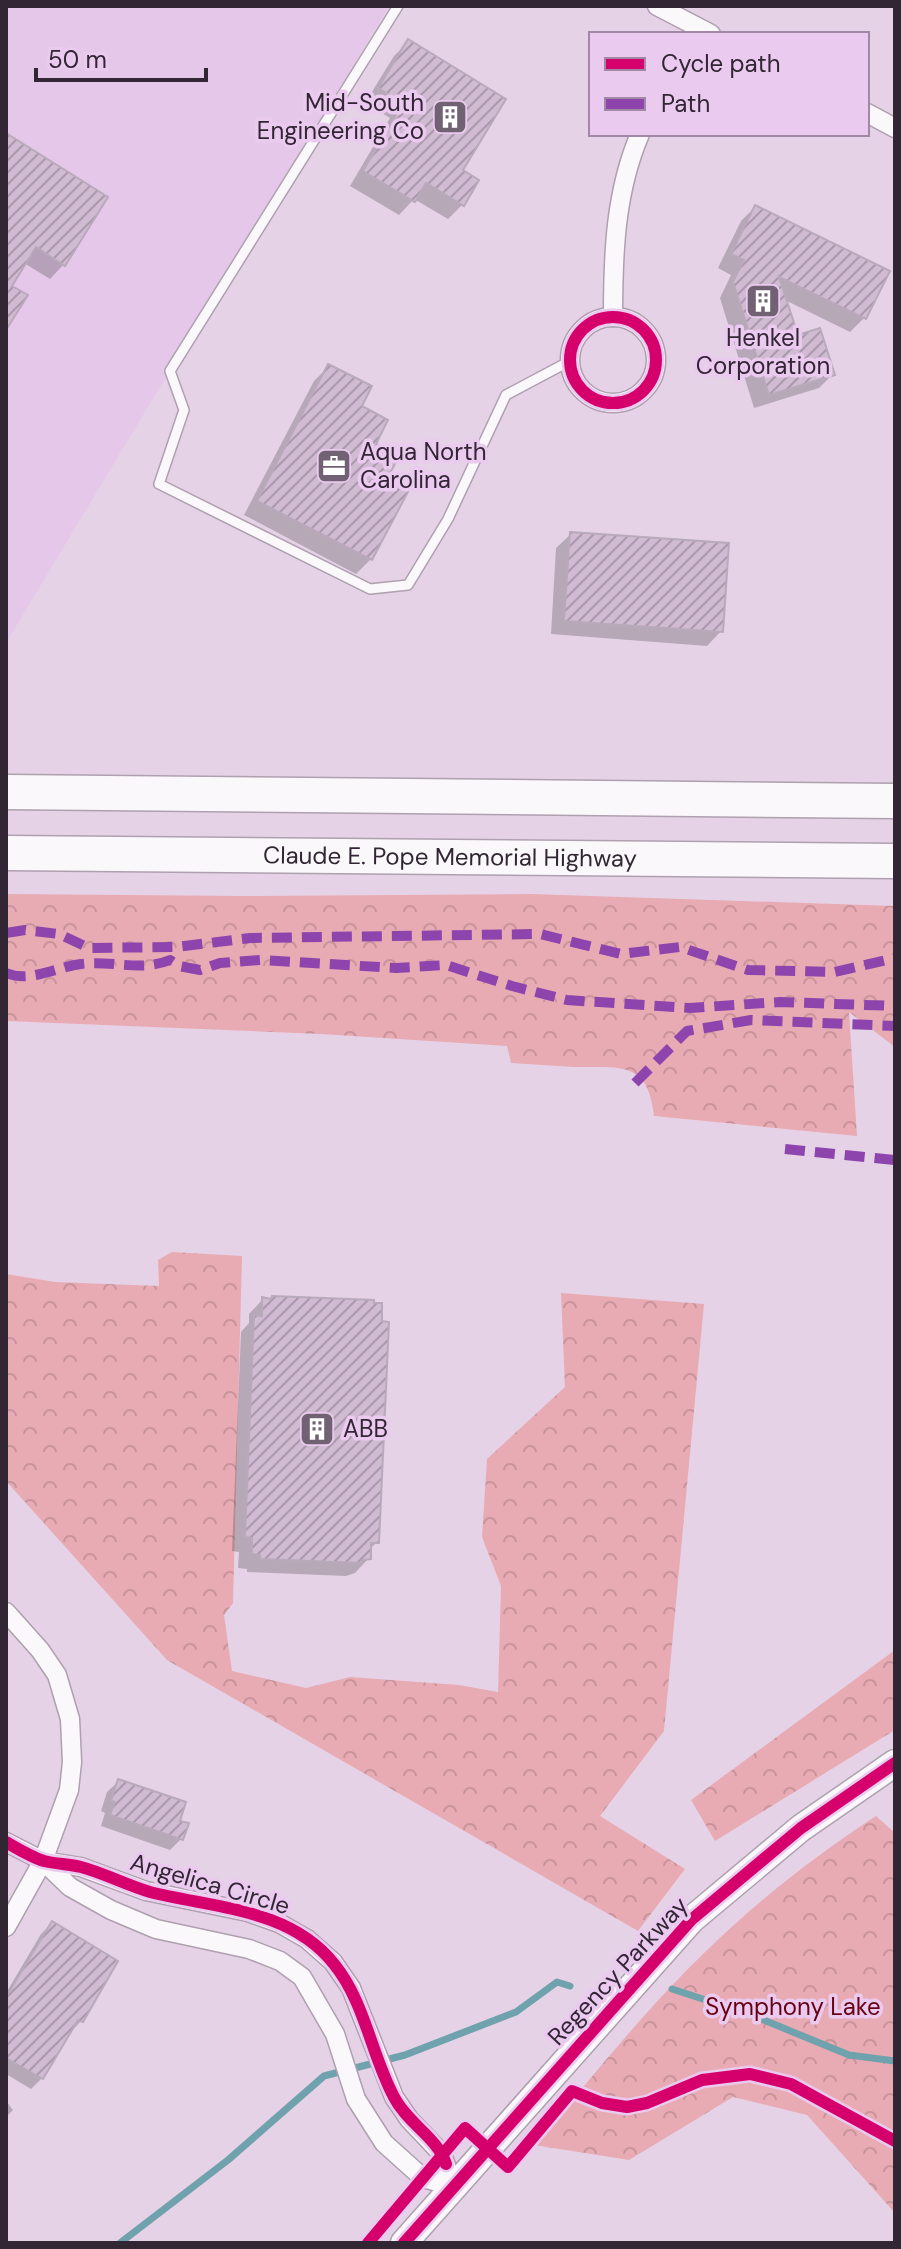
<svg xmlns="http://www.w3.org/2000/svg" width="901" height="2249" font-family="'DM Sans',sans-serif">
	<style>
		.built { fill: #e5c8e9 }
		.forest { fill: url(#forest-crowns) }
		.shadow { fill: #0003 }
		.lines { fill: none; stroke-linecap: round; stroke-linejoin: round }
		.stream { stroke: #6fa2ad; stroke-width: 7 }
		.building { fill: url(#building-hatch); stroke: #b8aaba; stroke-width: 2 }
		.lane-casing { stroke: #aea0af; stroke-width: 12 }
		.street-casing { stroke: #aea0af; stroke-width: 21 }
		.secondary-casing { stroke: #aea0af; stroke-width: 29 }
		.highway-casing { stroke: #aea0af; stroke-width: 37 }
		.lane { stroke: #fbf8fb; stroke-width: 9 }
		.street { stroke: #fbf8fb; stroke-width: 18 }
		.secondary { stroke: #fbf8fb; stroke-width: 26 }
		.highway { stroke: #fbf8fb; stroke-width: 34 }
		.quiet { stroke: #8e44ad; stroke-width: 10; stroke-dasharray: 20 10; stroke-linecap: butt }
		.cycleway-casing { stroke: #ebcaef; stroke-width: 17 }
		.cycleway { stroke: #d6006c; stroke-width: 12 }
		.labels { text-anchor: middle; stroke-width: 7; stroke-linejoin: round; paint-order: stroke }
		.poi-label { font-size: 24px; fill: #322634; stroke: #ebcaef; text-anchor: start }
		.street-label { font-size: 24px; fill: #322634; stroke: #ebcaef }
		.park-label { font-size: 24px; fill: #670212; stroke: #ebcaef }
	</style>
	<defs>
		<pattern id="forest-crowns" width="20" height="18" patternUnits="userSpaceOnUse" patternTransform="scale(2)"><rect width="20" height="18" fill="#e9abb3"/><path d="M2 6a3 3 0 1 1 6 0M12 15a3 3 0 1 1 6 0" fill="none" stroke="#c8939b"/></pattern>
		<pattern id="building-hatch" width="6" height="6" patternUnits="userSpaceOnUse" patternTransform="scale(2)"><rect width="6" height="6" fill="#d1bbd3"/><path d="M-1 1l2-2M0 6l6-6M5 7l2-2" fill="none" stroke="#aa98ac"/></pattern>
	</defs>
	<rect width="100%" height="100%" fill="#e5d2e7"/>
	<polygon class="built" points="6,6 389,6 6,643"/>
	<g class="forest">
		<path d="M 6,894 L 242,896 L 531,894 L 895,906 L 895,1047 L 849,1012 L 857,1136 L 654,1116 C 648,1059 619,1068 573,1067 C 553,1066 532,1064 511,1063 L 507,1046 L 321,1034 L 6,1021 Z"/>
		<polygon points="172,1252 242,1256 233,1603 224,1615 232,1671 306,1688 350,1677 459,1685 498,1692 501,1586 482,1537 487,1459 565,1387 561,1293 704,1304 664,1731 600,1816 685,1869 638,1931 167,1660 6,1481 6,1274 55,1282 159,1286 158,1260"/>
		<polygon points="895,1650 895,1730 715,1841 691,1800"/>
		<path d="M 876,1816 L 895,1833 L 895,2213 L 807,2115 L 733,2097 L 629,2160 L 534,2145 C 590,2080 643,2012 704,1953 C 757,1901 815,1856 876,1816 Z"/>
	</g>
	<g class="shadow">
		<polygon points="408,42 460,171 462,205 448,219 414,199 399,215 350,186 390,118 365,103 394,56"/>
		<polygon points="6,136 64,264 50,279 24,263 9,286 6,324"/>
		<polygon points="755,207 864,318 850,332 785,300 796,337 833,374 819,388 754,408 720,298 731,275 718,268 741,221"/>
		<polygon points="329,366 359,407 386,478 371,559 356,574 244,515 314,381"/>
		<polygon points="571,534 721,631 707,646 551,634 556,548"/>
		<polygon points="263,1299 377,1542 369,1550 369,1558 355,1573 346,1576 247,1572 247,1569 238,1568 239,1552 232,1551 241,1332 249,1323 249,1314"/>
		<polygon points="118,1782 178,1822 181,1839 170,1850 101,1826 105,1813 101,1811 107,1792"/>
		<polygon points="52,1923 81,2021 71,2032 42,2078 31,2089 6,2074 6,1993 41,1934"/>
		<polygon points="6,2101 13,2110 6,2117"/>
	</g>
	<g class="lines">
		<g class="stream">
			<polyline points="672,1989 749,2014 849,2055 895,2061"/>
			<polyline points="120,2243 228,2160 324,2076 405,2055 516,2012 557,1982 570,1986"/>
		</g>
	</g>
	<g class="building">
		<polygon points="408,39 506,99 463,170 479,180 464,206 426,183 415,202 363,171 403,103 378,88"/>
		<polygon points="6,133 108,197 65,266 36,247 12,286 28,295 6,330"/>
		<polygon points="755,205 890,271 866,319 779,277 798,335 820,328 835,375 769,395 733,282 744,260 731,254"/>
		<polygon points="328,364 372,386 362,406 388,420 376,444 399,456 388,477 410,488 372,560 257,501"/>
		<polygon points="570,532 729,543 723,632 564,621"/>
		<polygon points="272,1296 374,1300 374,1303 382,1303 382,1321 389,1322 379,1543 371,1543 371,1559 362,1560 362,1563 260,1559 260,1555 252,1554 252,1538 245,1537 254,1315 262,1316 262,1297 271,1299"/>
		<polygon points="118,1779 186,1802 180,1821 189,1823 183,1840 110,1815 115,1802 111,1801"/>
		<polygon points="52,1921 118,1961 83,2022 78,2020 43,2079 6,2058 6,1997"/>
	</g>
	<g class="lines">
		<g class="lane-casing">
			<polyline id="lane" points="398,6 170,371 184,410 159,484 370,589 408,585 448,519 506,395 570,361"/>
		</g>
		<g class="street-casing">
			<g id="street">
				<polyline points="657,6 711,34"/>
				<polyline points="867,113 895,128"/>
				<circle cx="613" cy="360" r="43"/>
				<path d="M 613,317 C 613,254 615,192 640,134"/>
				<polyline points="6,1612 40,1650 57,1675 70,1719 72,1762 69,1790 43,1861 6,1927"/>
				<polyline points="6,1842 43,1861 81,1867 146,1891 248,1912 279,1923 307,1939 333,1962 351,1988 394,2097 409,2119 442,2154 453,2186"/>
				<polyline points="43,1861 70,1887 111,1910 156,1929 249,1949 280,1961 302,1977 335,2034 356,2099 384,2143 423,2178 453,2186"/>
			</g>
		</g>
		<g class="secondary-casing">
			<polyline id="secondary" points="404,2243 691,1920 801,1828 895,1763"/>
		</g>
		<g class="highway-casing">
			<g id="highway">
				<polyline points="6,792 895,801"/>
				<path id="s1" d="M 6,853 L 895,861"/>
			</g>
		</g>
		<use href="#lane" class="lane"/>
		<use href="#street" class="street"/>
		<use href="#secondary" class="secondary"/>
		<use href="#highway" class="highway"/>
		<g class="quiet">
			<polyline points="6,933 25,930 59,934 89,948 176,947 250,938 540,934 621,954 680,947 748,970 835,972 895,958"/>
			<path d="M 6,973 C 30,983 56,967 81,964 C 111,960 141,972 170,960 L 179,966 L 200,970 L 220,963 L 260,960 L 396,968 L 446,965 L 512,986 L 567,1000 L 690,1008 L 780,1002 L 895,1006"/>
			<polyline points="635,1083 687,1031 751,1020 895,1026"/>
			<polyline points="785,1149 895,1160"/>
		</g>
		<g class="cycleway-casing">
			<g id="cycleway">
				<circle cx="613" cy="360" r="43"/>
				<path d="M 6,1842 C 18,1849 31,1857 44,1861 C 56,1864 69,1864 81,1867 C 104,1873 126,1885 150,1892 C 213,1908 290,1908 334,1964 C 365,2002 371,2054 394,2097 C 407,2123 437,2137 446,2164"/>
				<polyline points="368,2243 465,2128 508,2167 572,2091 602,2103 627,2107 647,2103 702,2080 750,2074 791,2084 895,2141"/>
				<polyline points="404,2243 691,1920 801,1828 895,1763"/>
			</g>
		</g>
		<use href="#cycleway" class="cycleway"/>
	</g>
	<defs>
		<g id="building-square" transform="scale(1.8)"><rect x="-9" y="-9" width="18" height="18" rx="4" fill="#716273" stroke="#ebcaef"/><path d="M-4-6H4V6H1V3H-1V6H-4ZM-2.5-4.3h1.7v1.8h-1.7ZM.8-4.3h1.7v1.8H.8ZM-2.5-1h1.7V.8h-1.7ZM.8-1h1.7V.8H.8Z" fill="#fff"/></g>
		<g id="office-square" transform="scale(1.8)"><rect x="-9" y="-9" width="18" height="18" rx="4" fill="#716273" stroke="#ebcaef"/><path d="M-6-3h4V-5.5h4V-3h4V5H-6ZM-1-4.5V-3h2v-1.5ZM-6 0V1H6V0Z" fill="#fff"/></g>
	</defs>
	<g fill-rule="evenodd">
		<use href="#building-square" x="450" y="117"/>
		<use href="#building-square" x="763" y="301"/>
		<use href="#office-square" x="334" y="466"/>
		<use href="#building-square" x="317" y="1429"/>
	</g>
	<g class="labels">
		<g class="poi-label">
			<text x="424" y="111" text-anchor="end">Mid-South<tspan x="424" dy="28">Engineering Co</tspan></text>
			<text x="763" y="346" text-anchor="middle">Henkel<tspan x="763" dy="28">Corporation</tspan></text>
			<text x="360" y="460">Aqua North<tspan x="360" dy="28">Carolina</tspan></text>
			<text x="343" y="1437">ABB</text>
		</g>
		<g class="street-label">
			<text dy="8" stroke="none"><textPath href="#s1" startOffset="444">Claude E. Pope Memorial Highway</textPath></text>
			<text transform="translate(210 1884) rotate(16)" y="8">Angelica Circle</text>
			<text transform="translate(618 1971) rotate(-47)" y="8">Regency Parkway</text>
		</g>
		<g class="park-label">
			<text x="793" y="2015">Symphony Lake</text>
		</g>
	</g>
	<rect width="901" height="2249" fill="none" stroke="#322634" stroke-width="16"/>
	<rect x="589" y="32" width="280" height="104" fill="#ebcaef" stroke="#a188a4" stroke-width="2"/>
	<rect x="605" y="58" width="40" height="12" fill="#d6006c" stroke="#a188a4" stroke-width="2"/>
	<text x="661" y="72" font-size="24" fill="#322634">Cycle path</text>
	<rect x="605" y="98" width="40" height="12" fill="#8e44ad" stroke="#a188a4" stroke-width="2"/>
	<text x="661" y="112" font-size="24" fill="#322634">Path</text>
	<path d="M36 68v12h170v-12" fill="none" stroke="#322634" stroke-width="4"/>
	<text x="48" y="68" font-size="24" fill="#322634" stroke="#ebcaef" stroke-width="6" paint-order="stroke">50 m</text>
</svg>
